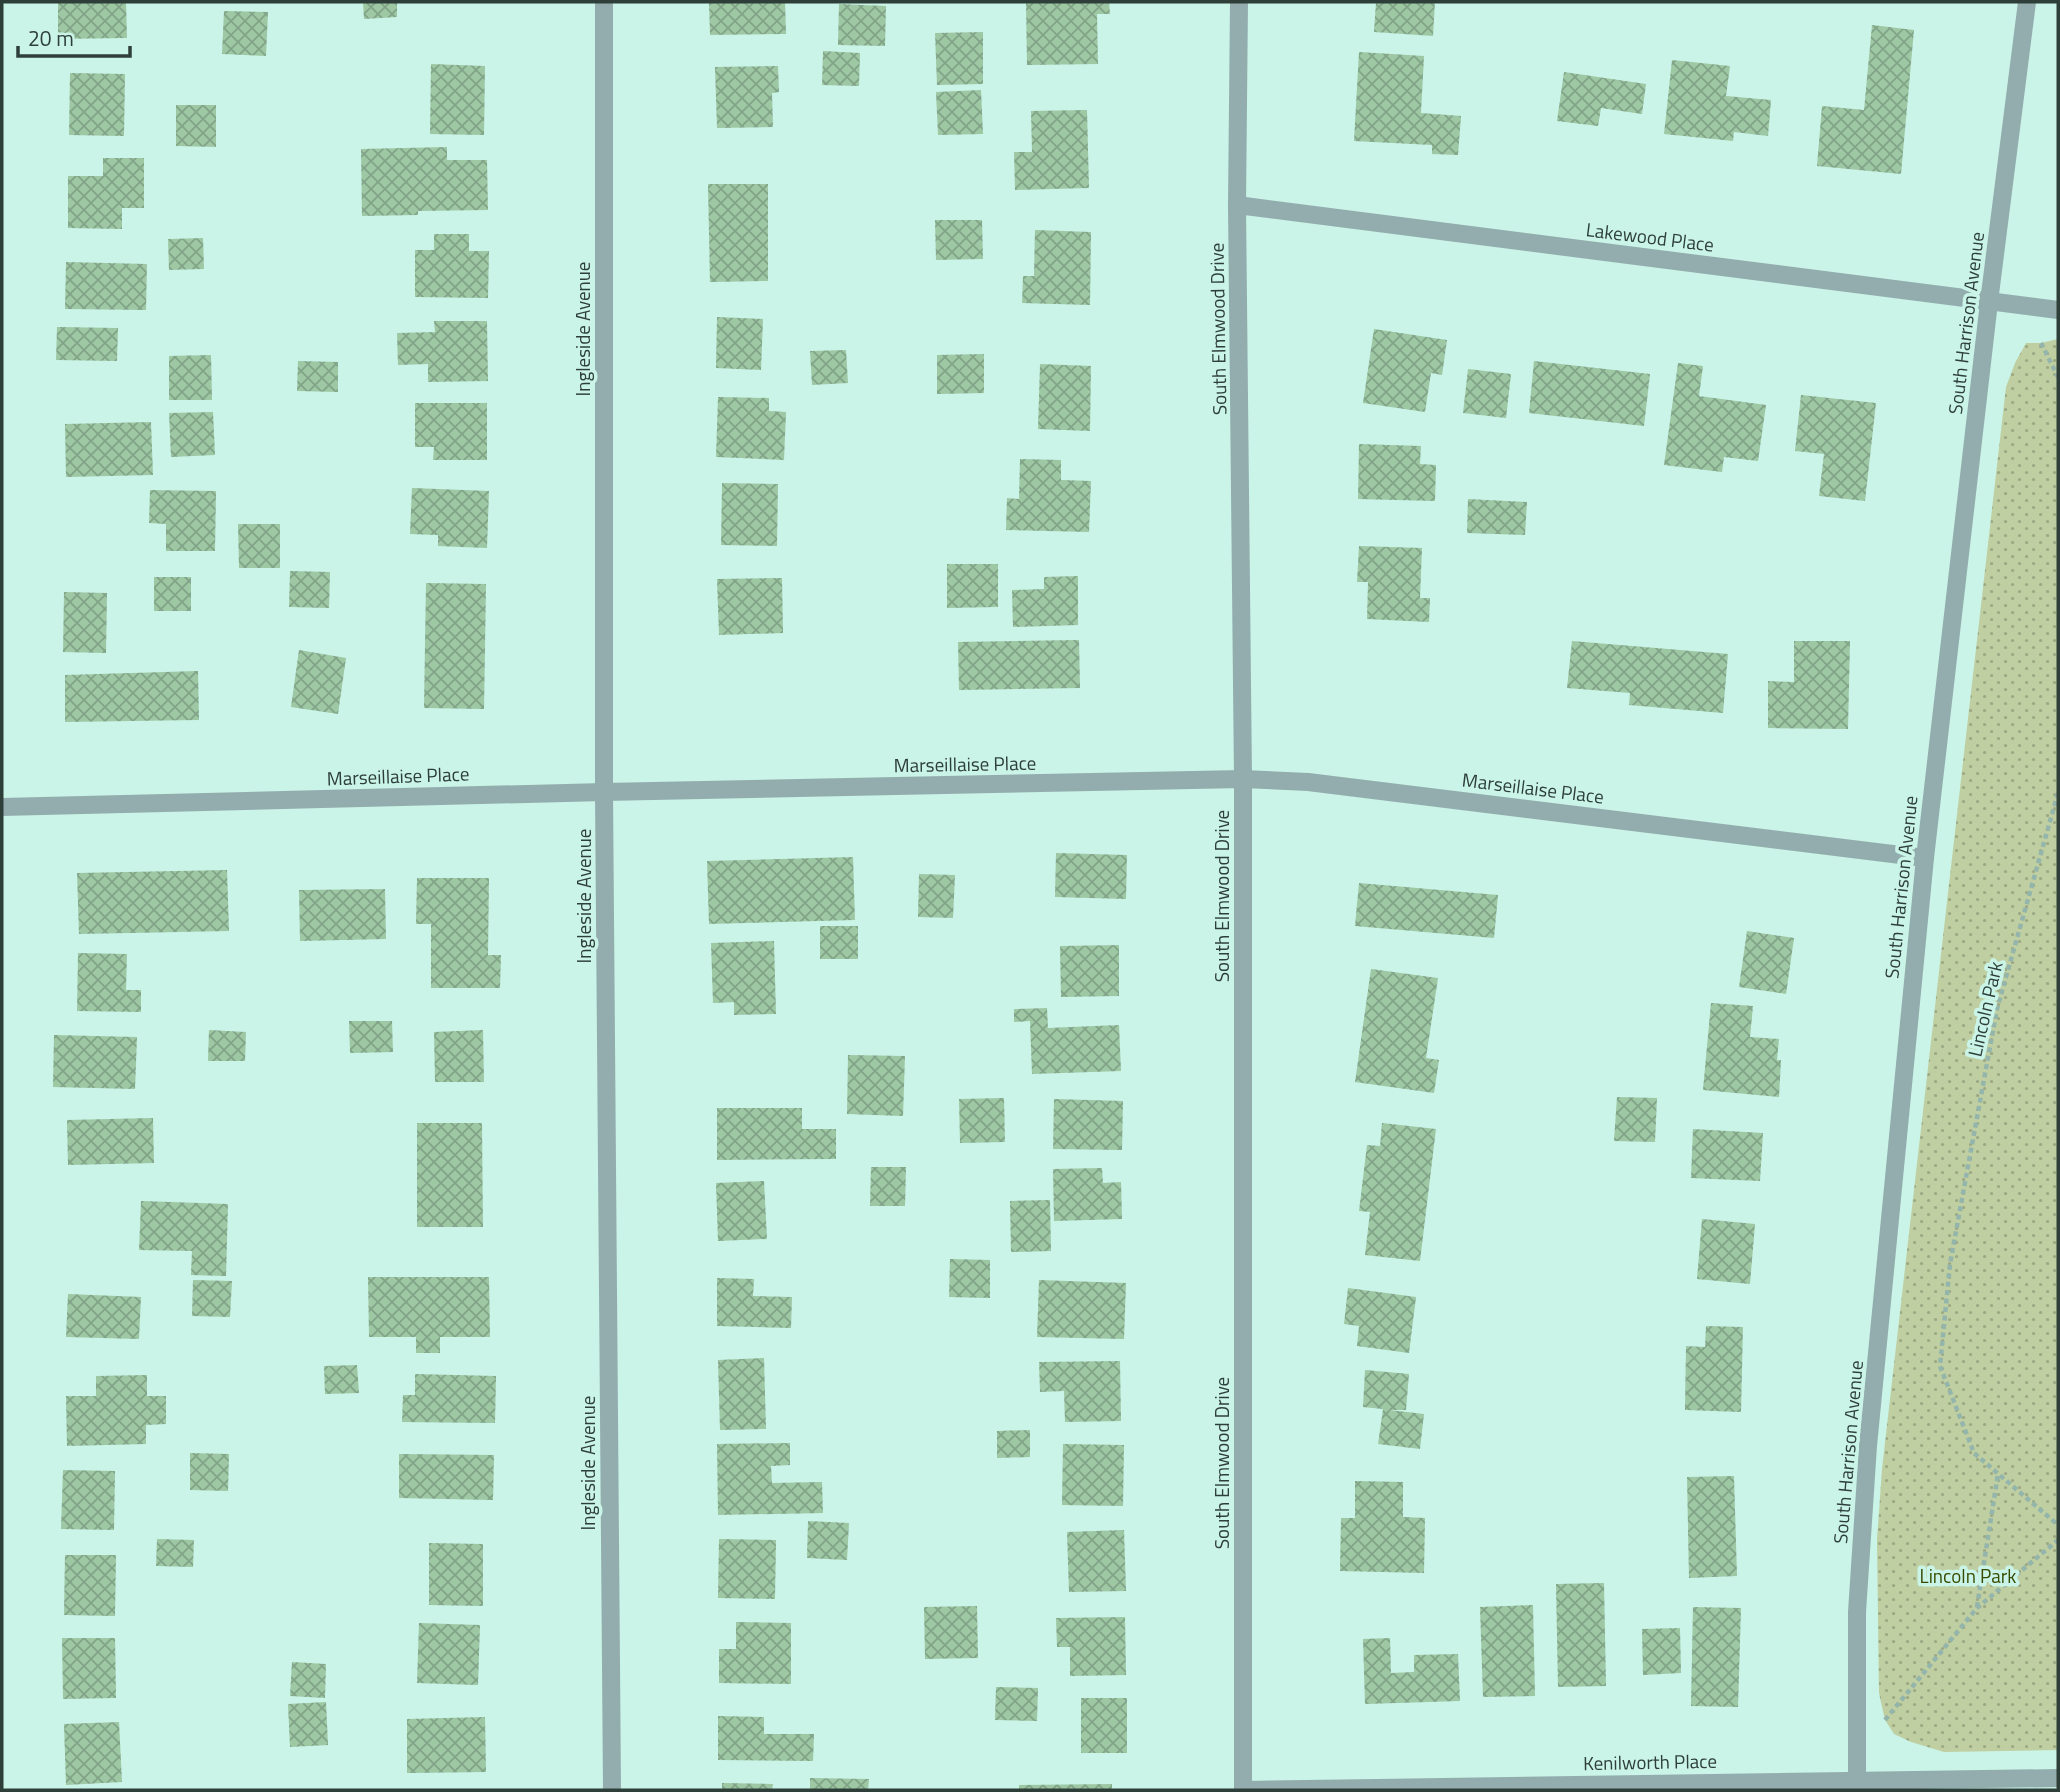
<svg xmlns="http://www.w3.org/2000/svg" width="2060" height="1792" font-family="'Titillium Web',sans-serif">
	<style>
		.park { fill: url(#park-dots) }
		.building { fill: url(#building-cross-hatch) }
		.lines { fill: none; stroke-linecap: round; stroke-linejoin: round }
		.path { stroke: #94b5ab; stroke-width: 4.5; stroke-dasharray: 5 3.5; stroke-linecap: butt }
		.minor { stroke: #93adae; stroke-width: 18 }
		.labels { text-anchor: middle; stroke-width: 7; stroke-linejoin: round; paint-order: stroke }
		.street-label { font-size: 19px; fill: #2e3f39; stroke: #caf4e7 }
		.park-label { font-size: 19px; fill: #384a00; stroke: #caf4e7 }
	</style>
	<defs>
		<pattern id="park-dots" width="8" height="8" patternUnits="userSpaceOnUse" patternTransform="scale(1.75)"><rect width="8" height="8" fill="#bfcfa1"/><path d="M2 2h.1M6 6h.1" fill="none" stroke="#9ca984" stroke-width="1.8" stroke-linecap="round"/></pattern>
		<pattern id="building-cross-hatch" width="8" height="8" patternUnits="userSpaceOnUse" patternTransform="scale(1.75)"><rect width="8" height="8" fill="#9ec7a4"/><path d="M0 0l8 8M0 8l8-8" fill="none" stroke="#81a387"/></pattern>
	</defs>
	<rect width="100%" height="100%" fill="#caf4e7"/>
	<polygon class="park" points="2058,339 2058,1750 1944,1752 1911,1742 1894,1734 1885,1720 1879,1693 1877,1540 1882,1469 2006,387 2015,363 2026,343 2041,343"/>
	<g class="building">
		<polygon points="58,2 126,2 127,38 58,39"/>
		<polygon points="363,2 397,2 397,17 364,19"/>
		<polygon points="709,2 785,2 786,34 710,35"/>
		<polygon points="1026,2 1109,2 1110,14 1097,14 1098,64 1027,65"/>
		<polygon points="1376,2 1435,2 1433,36 1374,32"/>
		<polygon points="839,4 886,6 885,46 838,45"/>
		<polygon points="224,11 268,12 266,56 222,54"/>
		<polygon points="1872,25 1914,30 1901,174 1817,166 1822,106 1864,110"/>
		<polygon points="983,32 983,84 937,85 935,33"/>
		<polygon points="823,51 860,53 859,86 822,85"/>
		<polygon points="1359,52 1424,56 1421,113 1461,116 1458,155 1432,154 1432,145 1354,141"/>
		<polygon points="1672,60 1730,66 1726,96 1771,100 1768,136 1734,132 1733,141 1664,134"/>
		<polygon points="431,64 485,66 484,135 430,134"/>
		<polygon points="778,66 779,92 772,93 773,127 717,128 715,67"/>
		<polygon points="1564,72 1646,84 1642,114 1601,108 1598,126 1557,121"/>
		<polygon points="70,73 125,74 124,136 69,135"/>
		<polygon points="981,90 983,134 938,135 936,92"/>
		<polygon points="176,105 216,105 216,147 176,146"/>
		<polygon points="1087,110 1089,188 1015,190 1014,152 1032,152 1031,111"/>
		<polygon points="447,147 447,160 487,160 488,210 418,211 418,215 362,216 361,149"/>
		<polygon points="103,158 144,158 144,208 122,208 122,229 68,228 68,176 103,176"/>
		<polygon points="708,184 768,184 768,281 710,282"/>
		<polygon points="935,220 982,220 983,259 936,260"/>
		<polygon points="1035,230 1091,232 1090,305 1022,303 1023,276 1034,276"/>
		<polygon points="434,234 469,234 469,251 489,251 488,298 415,297 415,250 434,250"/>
		<polygon points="203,238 204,269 169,270 168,239"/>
		<polygon points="66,262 147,264 146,310 65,309"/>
		<polygon points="717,317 763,319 761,370 716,368"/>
		<polygon points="434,321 487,321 488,381 428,382 428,364 398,365 397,333 435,332"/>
		<polygon points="57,327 118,328 117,361 56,360"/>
		<polygon points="1374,329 1447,340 1442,375 1431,373 1425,412 1363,403"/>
		<polygon points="846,350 848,383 812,385 810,351"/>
		<polygon points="984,354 984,393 937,394 937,355"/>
		<polygon points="211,355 212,400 169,400 169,356"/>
		<polygon points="298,361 338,362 338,392 297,391"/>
		<polygon points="1534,361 1650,374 1644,426 1529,413"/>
		<polygon points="1678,363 1703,366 1699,396 1766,405 1758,461 1724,457 1722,472 1664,465"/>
		<polygon points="1040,364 1091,366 1090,431 1038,429"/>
		<polygon points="1468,369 1511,374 1506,418 1463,413"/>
		<polygon points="1801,395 1876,403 1865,501 1819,496 1824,454 1795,451"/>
		<polygon points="718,397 769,398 769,411 786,412 784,460 716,457"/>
		<polygon points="415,403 487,403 487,460 433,460 434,447 415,447"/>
		<polygon points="213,412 215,455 171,457 169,413"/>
		<polygon points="151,422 153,475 66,477 65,424"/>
		<polygon points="1359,444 1421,446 1420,464 1436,465 1435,501 1358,499"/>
		<polygon points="1020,459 1061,460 1061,480 1091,481 1089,532 1006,530 1007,498 1019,499"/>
		<polygon points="722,483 778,484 777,546 721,545"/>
		<polygon points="412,488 489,491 487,548 438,546 438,535 410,534"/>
		<polygon points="150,490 216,491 215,551 166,551 166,524 149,523"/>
		<polygon points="1468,499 1527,502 1525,535 1467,533"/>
		<polygon points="238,524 280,524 280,568 239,568"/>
		<polygon points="1359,546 1422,548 1420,598 1430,598 1429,622 1367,619 1368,582 1357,582"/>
		<polygon points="947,564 998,564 998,607 947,608"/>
		<polygon points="290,571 330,572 329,608 289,607"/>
		<polygon points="1078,576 1078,625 1013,627 1012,590 1044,589 1044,577"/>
		<rect x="154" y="577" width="37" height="34"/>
		<polygon points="782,578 783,633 719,635 717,579"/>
		<polygon points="426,583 486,584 484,709 424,708"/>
		<polygon points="64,592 107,593 106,653 63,652"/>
		<polygon points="1079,640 1080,688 959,690 958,642"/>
		<polygon points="1572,641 1728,654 1723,713 1629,705 1630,693 1567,688"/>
		<polygon points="1794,641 1850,641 1848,729 1768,728 1768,681 1794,682"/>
		<polygon points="299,650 346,658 338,714 291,707"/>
		<polygon points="198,671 199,720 65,722 65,675"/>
		<polygon points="1056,853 1127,855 1126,899 1055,897"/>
		<polygon points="853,857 855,920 709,924 707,861"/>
		<polygon points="227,870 229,931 79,934 77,873"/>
		<polygon points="919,874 955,875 953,918 918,917"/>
		<polygon points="417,878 489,878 488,955 501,955 500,988 431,988 431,924 416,924"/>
		<polygon points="1359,883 1498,895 1494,938 1355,926"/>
		<polygon points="385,889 386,939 300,941 299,890"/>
		<rect x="820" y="926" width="38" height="33"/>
		<polygon points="1747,931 1794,938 1786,994 1739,987"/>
		<polygon points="774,941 776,1014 734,1015 734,1002 713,1003 711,943"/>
		<polygon points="1119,945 1119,996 1061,997 1060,946"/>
		<polygon points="78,953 127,954 126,990 141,990 141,1012 77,1011"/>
		<polygon points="1371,969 1438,978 1426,1058 1439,1060 1434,1093 1355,1082"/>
		<polygon points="1711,1003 1753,1006 1750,1037 1779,1039 1777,1060 1781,1060 1779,1097 1703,1090"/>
		<polygon points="1047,1008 1048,1028 1119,1025 1121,1071 1032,1074 1030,1021 1014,1022 1014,1009"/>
		<polygon points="349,1021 392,1021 393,1052 350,1053"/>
		<polygon points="209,1030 246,1032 245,1061 208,1061"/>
		<polygon points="483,1030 484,1082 435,1082 434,1032"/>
		<polygon points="54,1035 137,1037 135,1089 53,1087"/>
		<polygon points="848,1055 905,1056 903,1116 847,1114"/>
		<polygon points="1617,1097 1657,1098 1655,1142 1614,1141"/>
		<polygon points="1004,1098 1005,1142 960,1143 959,1099"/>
		<polygon points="1054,1099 1123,1101 1122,1150 1053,1149"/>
		<polygon points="717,1108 802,1108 802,1129 836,1129 836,1159 717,1160"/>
		<polygon points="153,1118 154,1163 68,1165 67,1120"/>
		<polygon points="417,1123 482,1123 483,1227 417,1227"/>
		<polygon points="1382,1123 1436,1129 1420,1261 1365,1255 1370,1212 1359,1211 1367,1145 1380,1146"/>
		<polygon points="1693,1129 1763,1133 1760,1181 1691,1178"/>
		<polygon points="871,1167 906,1167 905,1206 870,1206"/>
		<polygon points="1102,1168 1103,1183 1121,1182 1122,1219 1054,1221 1053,1169"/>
		<polygon points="764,1181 767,1239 718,1241 716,1183"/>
		<polygon points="1050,1200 1051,1251 1011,1252 1010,1201"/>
		<polygon points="141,1201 228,1204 226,1276 191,1275 192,1251 139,1250"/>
		<polygon points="1702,1219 1755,1224 1750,1284 1697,1279"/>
		<polygon points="950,1259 990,1260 990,1298 949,1297"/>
		<polygon points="368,1277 489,1277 490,1337 440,1337 440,1353 416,1353 416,1337 369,1337"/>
		<polygon points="717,1278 754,1279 753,1296 792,1297 791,1328 717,1326"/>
		<polygon points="193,1280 232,1281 230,1317 192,1316"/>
		<polygon points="1039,1280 1126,1283 1124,1339 1037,1337"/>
		<polygon points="1348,1288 1416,1297 1409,1353 1357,1346 1359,1326 1344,1324"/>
		<polygon points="68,1294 141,1297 139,1339 66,1337"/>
		<polygon points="1706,1326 1743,1327 1741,1412 1685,1410 1686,1346 1705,1347"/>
		<polygon points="764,1358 766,1429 720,1430 718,1360"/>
		<polygon points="1120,1361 1121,1421 1065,1422 1064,1391 1040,1392 1039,1362"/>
		<polygon points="357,1365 359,1393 325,1394 324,1366"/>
		<polygon points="1365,1370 1409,1374 1406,1410 1389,1410 1424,1414 1420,1449 1378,1444 1383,1409 1363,1407"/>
		<polygon points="415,1374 496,1376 495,1423 402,1422 403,1395 415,1395"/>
		<polygon points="147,1375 147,1396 166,1396 166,1424 146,1425 146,1444 67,1446 66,1396 96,1396 96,1376"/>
		<polygon points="1030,1430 1030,1457 997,1458 997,1431"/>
		<polygon points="790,1443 790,1465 771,1466 772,1483 822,1482 823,1513 718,1515 717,1444"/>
		<polygon points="1063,1444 1124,1445 1123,1506 1062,1505"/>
		<polygon points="190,1453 229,1454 228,1491 190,1490"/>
		<polygon points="399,1454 494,1455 493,1500 399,1498"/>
		<polygon points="63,1470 115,1471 114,1530 61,1529"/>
		<polygon points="1734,1476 1737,1576 1689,1578 1687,1477"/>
		<polygon points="1355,1481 1403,1482 1403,1517 1425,1518 1424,1573 1340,1571 1341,1518 1355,1518"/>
		<polygon points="808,1521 849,1523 847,1560 807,1558"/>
		<polygon points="1124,1530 1126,1591 1069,1592 1067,1532"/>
		<polygon points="157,1539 194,1540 193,1567 156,1566"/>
		<polygon points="719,1539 776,1540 775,1599 718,1598"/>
		<polygon points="429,1543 483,1544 483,1606 429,1605"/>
		<polygon points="65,1555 116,1555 115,1616 64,1615"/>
		<polygon points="1604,1583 1606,1686 1558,1687 1556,1584"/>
		<polygon points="1533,1605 1535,1696 1483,1697 1480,1607"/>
		<polygon points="977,1606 978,1658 925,1659 924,1607"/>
		<polygon points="1693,1607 1741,1608 1738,1707 1691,1706"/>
		<polygon points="1125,1617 1126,1675 1070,1676 1070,1647 1057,1647 1056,1618"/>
		<polygon points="736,1622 791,1623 791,1684 719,1683 719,1649 736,1649"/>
		<polygon points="419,1623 480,1625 478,1685 417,1683"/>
		<polygon points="1680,1628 1681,1673 1643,1675 1642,1629"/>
		<polygon points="62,1638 115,1638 116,1698 63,1699"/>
		<polygon points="1390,1638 1391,1673 1414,1672 1414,1655 1458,1654 1460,1701 1365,1704 1363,1639"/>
		<polygon points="292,1662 326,1664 325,1698 290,1696"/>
		<polygon points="996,1687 1038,1688 1037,1721 995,1720"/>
		<rect x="1081" y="1698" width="46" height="55"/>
		<polygon points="326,1702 328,1745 290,1747 288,1704"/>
		<polygon points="718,1716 764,1717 764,1734 814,1734 813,1761 718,1760"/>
		<polygon points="485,1717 486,1772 407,1773 407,1719"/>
		<polygon points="119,1722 122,1782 66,1785 64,1724"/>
		<polygon points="810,1778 869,1779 868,1790 810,1790"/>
		<polygon points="722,1783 773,1784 772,1790 722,1790"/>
		<polygon points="1112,1784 1112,1790 1019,1790 1019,1785"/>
	</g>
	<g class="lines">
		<g class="path">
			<polyline points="2041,343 2058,377"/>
			<polyline points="2058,793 1997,1009 1950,1264 1940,1366 1974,1453 2058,1525"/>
			<polyline points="1977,1607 1998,1474"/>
			<polyline points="1885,1720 1977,1608 2058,1540"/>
		</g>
		<g class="minor">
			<polyline points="604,2 604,792 612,1790"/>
			<polyline points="1239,2 1237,205 1243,779 1243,1790"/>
			<polyline points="1237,205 2058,310"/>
			<polyline points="2,807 604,792 1243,779 1308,782 1925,858"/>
			<polyline points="1857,1780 1857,1612 1868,1446 1925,858 1989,302 2027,2"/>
			<polyline points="1243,1790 2058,1778"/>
		</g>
	</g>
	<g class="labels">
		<g class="street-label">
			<text transform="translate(1650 237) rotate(7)" y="7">Lakewood Place</text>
			<text transform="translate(1966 323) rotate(-83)" y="7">South Harrison Avenue</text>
			<text transform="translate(583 329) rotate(-90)" y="7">Ingleside Avenue</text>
			<text transform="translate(1218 329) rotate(-91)" y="7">South Elmwood Drive</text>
			<text transform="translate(965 764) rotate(-1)" y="7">Marseillaise Place</text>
			<text transform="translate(398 776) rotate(-2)" y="7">Marseillaise Place</text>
			<text transform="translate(1533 788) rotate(7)" y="7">Marseillaise Place</text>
			<text transform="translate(1901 887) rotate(-84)" y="7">South Harrison Avenue</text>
			<text transform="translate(584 896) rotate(-90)" y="7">Ingleside Avenue</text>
			<text transform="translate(1222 896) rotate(-90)" y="7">South Elmwood Drive</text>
			<text transform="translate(1985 1009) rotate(-77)" y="7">Lincoln Park</text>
			<text transform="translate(1848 1452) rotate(-85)" y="7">South Harrison Avenue</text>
			<text transform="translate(588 1463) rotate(-90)" y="7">Ingleside Avenue</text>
			<text transform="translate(1222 1463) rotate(-90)" y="7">South Elmwood Drive</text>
			<text transform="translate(1650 1762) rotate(-1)" y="7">Kenilworth Place</text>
		</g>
		<g class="park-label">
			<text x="1968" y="1583">Lincoln Park</text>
		</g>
	</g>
	<rect width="2060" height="1792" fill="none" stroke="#2e3f39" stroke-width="7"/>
	<path d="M18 46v10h112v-10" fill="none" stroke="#2e3f39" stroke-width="3.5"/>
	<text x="28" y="46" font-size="21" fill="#2e3f39" stroke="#caf4e7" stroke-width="5" paint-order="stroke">20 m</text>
</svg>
